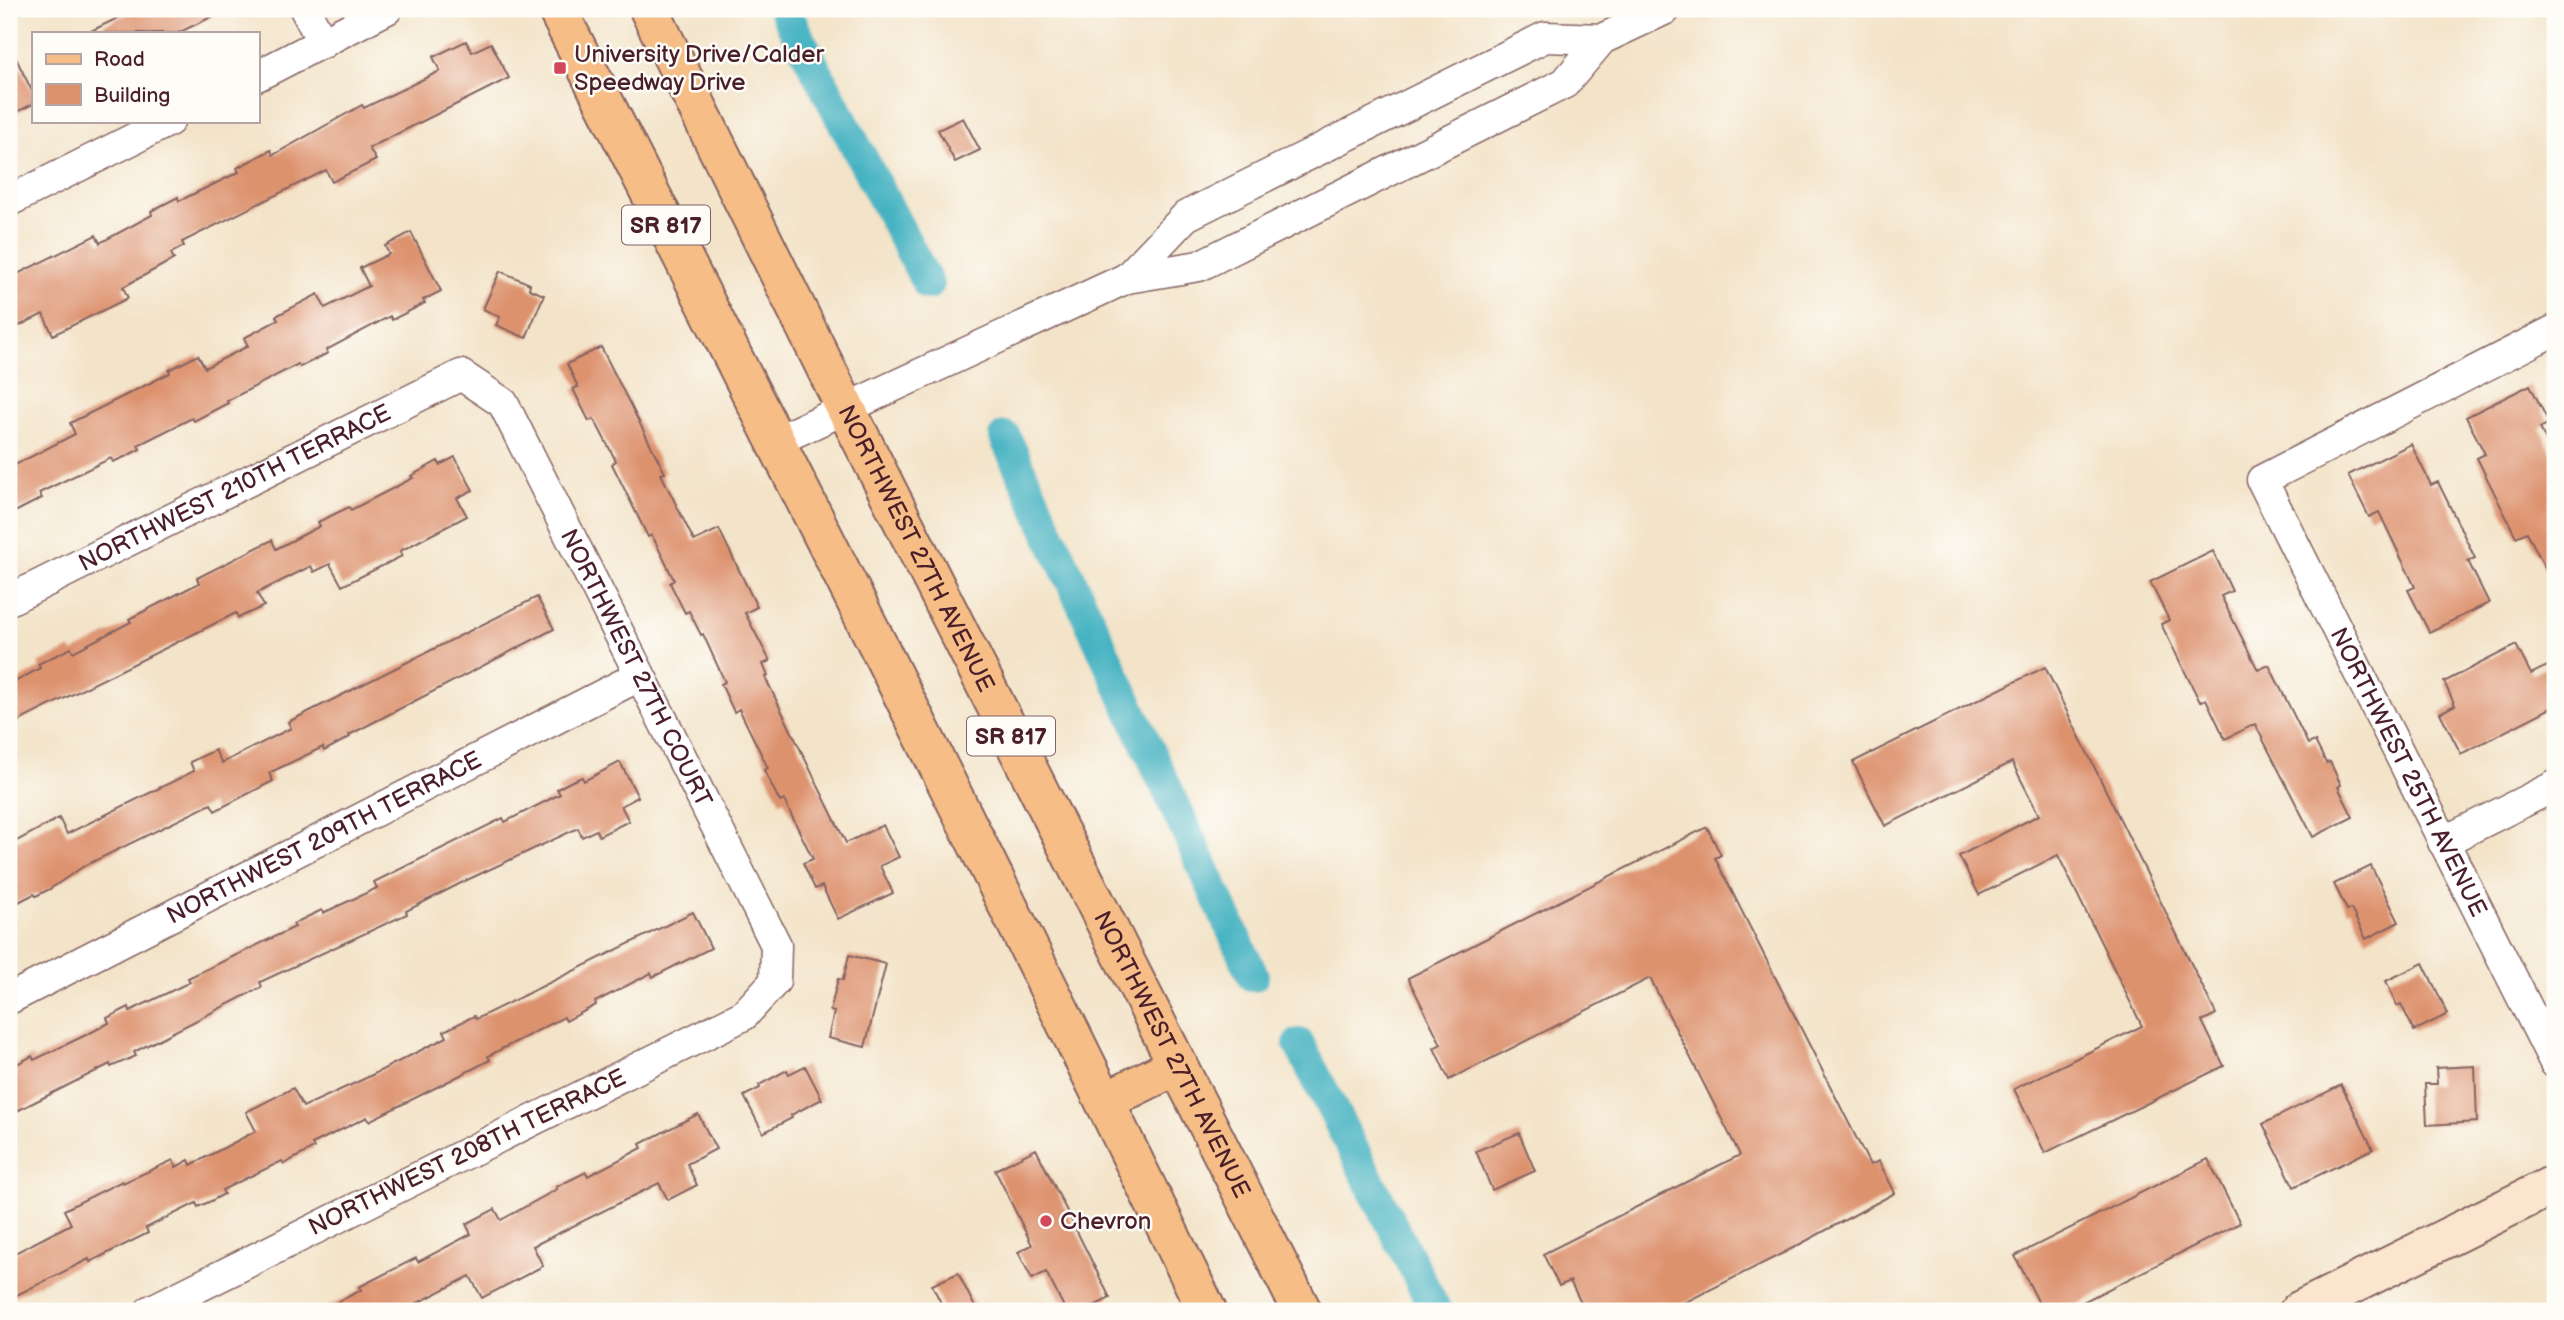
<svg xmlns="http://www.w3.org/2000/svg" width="2564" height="1320" font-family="'Balsamiq Sans',sans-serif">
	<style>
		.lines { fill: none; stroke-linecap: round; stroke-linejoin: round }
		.canal { stroke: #46b3c2; stroke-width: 32 }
		.building { fill: #dd926e }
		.street-casing { stroke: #856462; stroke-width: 33 }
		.secondary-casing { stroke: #856462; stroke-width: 42 }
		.primary-casing { stroke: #856462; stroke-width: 42 }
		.street { stroke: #fff; stroke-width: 30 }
		.secondary { stroke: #fbe5cf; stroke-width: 38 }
		.primary { stroke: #f6be86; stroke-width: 38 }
		.poi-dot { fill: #d1495b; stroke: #fdfcf7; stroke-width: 2.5 }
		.labels { text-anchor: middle; stroke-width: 5; stroke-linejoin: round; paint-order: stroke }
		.shield { fill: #fdfcf7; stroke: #806168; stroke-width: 2 }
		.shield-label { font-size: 23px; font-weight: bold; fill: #4a1f2b }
		.poi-label { font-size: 24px; fill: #4a1f2b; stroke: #fdfcf7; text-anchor: start }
		.street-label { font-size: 24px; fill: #4a1f2b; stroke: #fdfcf7 }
	</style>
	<rect width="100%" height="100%" fill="#fdfcf7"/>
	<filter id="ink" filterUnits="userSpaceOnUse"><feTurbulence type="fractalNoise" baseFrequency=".0143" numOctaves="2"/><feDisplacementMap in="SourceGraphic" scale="14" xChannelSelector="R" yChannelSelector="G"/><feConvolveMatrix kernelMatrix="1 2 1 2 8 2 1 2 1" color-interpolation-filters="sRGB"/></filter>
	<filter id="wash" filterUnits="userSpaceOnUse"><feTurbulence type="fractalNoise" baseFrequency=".00686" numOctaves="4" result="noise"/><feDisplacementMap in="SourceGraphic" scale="28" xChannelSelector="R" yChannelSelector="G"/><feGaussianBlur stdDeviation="1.57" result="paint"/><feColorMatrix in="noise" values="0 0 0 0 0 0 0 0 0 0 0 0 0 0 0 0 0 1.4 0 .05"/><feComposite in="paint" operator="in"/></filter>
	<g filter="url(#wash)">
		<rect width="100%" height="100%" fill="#f3e3c8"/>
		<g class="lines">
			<g class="canal">
				<polyline points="784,9 928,284"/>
				<polyline points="1005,437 1253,976"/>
				<polyline points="1299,1044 1436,1311"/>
			</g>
		</g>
		<g id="blocks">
			<g class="building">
				<polygon points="136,9 228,9 178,33 87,33"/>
				<polygon points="466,41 472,52 491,43 509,78 369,148 376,160 332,182 326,170 182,242 184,246 171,253 174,259 123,287 128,298 53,335 43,314 9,331 9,278 96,235 100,243 152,215 151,211 178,197 179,201 239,172 237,168 271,150 273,155 362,105 364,108 440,71 433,57"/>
				<polygon points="9,44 33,93 33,104 9,116"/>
				<polygon points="963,118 980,150 955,162 938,130"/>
				<polygon points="411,232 441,291 423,300 425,303 392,320 390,316 326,350 328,353 300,367 298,364 227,401 228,403 194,421 192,418 138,445 140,449 127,456 113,462 111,458 39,493 42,498 9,515 9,468 75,434 70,423 170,373 169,370 198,355 205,368 248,346 244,338 278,320 276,316 318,294 325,308 369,286 360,268 389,254 385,246"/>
				<polygon points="500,271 530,284 529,289 544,295 526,338 496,325 500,317 483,309"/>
				<polygon points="601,347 665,473 661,474 694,541 719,529 757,607 745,613 770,661 763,664 768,676 765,677 846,843 883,825 899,857 880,866 893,893 838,919 822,886 815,889 803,863 813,859 784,800 780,802 764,770 768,768 739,709 734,712 721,684 725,682 703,634 701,635 689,611 685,613 670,583 674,580 652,535 648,537 612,464 616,461 594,419 589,421 573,389 578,387 567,364"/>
				<polygon points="2530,385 2549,423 2540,428 2555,460 2555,588 2527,532 2516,537 2477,458 2485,454 2466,417"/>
				<polygon points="2411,444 2431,485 2438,482 2475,558 2468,561 2489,603 2429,632 2408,590 2415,587 2379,512 2369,517 2348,475"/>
				<polygon points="455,457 473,490 457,498 467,516 400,551 402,556 342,586 330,564 314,572 311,566 257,593 264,606 238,618 236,613 9,726 9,685 40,668 38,664 71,648 73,652 131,622 129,619 199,583 197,578 272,540 276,549 320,526 318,522 349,507 351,510 413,478 411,476 438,461 440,465"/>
				<polygon points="2213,551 2232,591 2221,596 2258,670 2269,665 2308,744 2315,741 2326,763 2330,762 2341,785 2338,787 2353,817 2313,837 2255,724 2225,739 2206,699 2200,702 2161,624 2169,620 2150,582"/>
				<polygon points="537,597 554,629 349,735 350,737 324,751 323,747 269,773 273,781 215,811 211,804 84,866 50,889 36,896 34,894 9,907 9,845 59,818 67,834 194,771 190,762 215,750 222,763 291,728 288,722"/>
				<polygon points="2516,645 2531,674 2555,662 2555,706 2461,754 2440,713 2455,705 2444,682"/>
				<polygon points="2045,667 2216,1014 2202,1021 2224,1066 2045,1153 2014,1089 2142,1026 2058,855 1979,895 1959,856 2039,815 2012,762 1885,826 1853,762"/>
				<polygon points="620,762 638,797 621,806 629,821 599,836 596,830 582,837 578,828 467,880 406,911 407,914 260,982 262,987 134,1052 136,1056 111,1067 110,1064 9,1115 9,1068 32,1056 34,1060 90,1033 109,1023 107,1018 129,1007 130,1011 190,982 188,978 295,927 293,924 307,917 322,910 323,913 377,888 374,882 503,818 505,822 560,794 557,789 570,782 582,777 584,781"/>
				<polygon points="1707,827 1721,855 1715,858 1870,1165 1879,1161 1895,1193 1793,1248 1668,1311 1585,1311 1570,1281 1559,1286 1543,1254 1740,1155 1650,978 1449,1080 1434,1048 1441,1044 1408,978"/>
				<polygon points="2371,866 2399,922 2366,939 2351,909 2347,910 2334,884"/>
				<polygon points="693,912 711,948 653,977 651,973 595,1002 596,1005 566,1021 564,1017 488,1056 490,1060 445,1083 369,1121 367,1117 312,1144 314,1148 284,1164 282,1161 222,1190 224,1194 211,1201 198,1207 196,1203 146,1228 148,1233 90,1262 89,1259 9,1299 9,1256 71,1224 64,1210 122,1181 123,1183 173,1160 176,1167 189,1160 191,1165 256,1131 246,1112 293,1088 303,1107 366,1078 447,1037 444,1031 474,1016 476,1019"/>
				<polygon points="849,955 886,964 865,1047 828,1038 834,1012 830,1011 838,979 843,980"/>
				<polygon points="2423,963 2448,1014 2414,1031 2401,1004 2397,1006 2386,981"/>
				<polygon points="805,1066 822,1099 791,1115 792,1118 763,1133 744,1096 760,1088 759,1085 787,1070 789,1074"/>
				<polygon points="2475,1066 2477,1122 2427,1125 2425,1084 2437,1084 2436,1068"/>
				<polygon points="2341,1085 2373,1149 2294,1187 2263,1124"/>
				<polygon points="698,1114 716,1149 687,1164 697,1185 668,1200 659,1183 533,1246 543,1266 482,1298 470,1276 402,1311 320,1311 361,1290 359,1287 416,1258 418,1262 471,1234 466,1224 495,1209 501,1220 557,1189 556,1187 586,1172 588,1176 642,1148 640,1144"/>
				<polygon points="1519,1133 1535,1171 1492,1190 1476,1151"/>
				<polygon points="1036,1149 1110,1298 1084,1311 1066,1311 1046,1272 1032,1279 1018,1252 1032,1245 995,1170"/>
				<polygon points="2208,1159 2240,1223 2065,1311 2043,1311 2015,1256"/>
				<polygon points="958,1273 977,1311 945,1311 932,1285"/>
			</g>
		</g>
	</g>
	<g filter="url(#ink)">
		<use href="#blocks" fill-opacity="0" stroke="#856462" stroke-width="2"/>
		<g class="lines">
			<g class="street-casing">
				<g id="street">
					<polyline points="305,9 323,43"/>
					<polyline points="257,76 387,9"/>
					<polyline points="9,201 169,121"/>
					<polyline points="1127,278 1186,216 1545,37 1602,39"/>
					<path id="s1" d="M 2555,330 L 2262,480 L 2555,1063"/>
					<polyline points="776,441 1127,278 1199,266 1565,83 1602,39 1666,9"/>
					<path id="s2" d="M 9,600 L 461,375 L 503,403 L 776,945 L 775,981 L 744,1015 L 150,1311"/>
					<polyline points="2443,842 2555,786"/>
					<path id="s3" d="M 9,999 L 639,676"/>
				</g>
			</g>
			<g class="secondary-casing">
				<polyline id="secondary" points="2299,1311 2555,1184"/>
			</g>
			<g class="primary-casing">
				<g id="primary">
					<path d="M 557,9 C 776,441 995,875 1207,1311"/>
					<path id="s4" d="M 649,9 L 845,407 L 1302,1311"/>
					<polyline points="1105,1101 1178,1065"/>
				</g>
			</g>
			<use href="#street" class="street"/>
			<use href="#secondary" class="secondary"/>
			<use href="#primary" class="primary"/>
		</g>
	</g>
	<g class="poi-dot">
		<rect x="553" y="61" width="14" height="14" rx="3.5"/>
		<circle cx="1046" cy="1221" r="7"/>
	</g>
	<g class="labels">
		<g class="shield">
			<rect x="622" y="205.5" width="88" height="39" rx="5"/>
			<rect x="967" y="716.5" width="88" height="39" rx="5"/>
		</g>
		<g class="shield-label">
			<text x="666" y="233">SR 817</text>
			<text x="1011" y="744">SR 817</text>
		</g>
		<g class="poi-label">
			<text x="574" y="62">University Drive/Calder<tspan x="574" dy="28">Speedway Drive</tspan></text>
			<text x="1060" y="1229">Chevron</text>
		</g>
		<g class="street-label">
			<text dy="8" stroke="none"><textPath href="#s2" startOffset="252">NORTHWEST 210TH TERRACE</textPath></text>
			<text dy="8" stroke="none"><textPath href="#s4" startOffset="602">NORTHWEST 27TH AVENUE</textPath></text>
			<text dy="8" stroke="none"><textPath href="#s2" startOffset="852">NORTHWEST 27TH COURT</textPath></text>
			<text dy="8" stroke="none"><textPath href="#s1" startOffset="656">NORTHWEST 25TH AVENUE</textPath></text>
			<text dy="8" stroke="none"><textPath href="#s3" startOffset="354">NORTHWEST 209TH TERRACE</textPath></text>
			<text dy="8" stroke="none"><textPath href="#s4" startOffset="1169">NORTHWEST 27TH AVENUE</textPath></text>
			<text transform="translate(467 1152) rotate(-26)" y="8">NORTHWEST 208TH TERRACE</text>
		</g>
	</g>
	<rect width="2564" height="1320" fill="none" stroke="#fdfcf7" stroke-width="35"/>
	<rect x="32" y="32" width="228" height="91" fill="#fdfcf7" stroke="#b5a4a5" stroke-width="2"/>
	<rect x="46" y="54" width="35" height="10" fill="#f6be86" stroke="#b5a4a5" stroke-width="2"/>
	<text x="94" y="66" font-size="21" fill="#4a1f2b">Road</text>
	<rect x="46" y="84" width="35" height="21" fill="#dd926e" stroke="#b5a4a5" stroke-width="2"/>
	<text x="94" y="102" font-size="21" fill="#4a1f2b">Building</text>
</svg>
